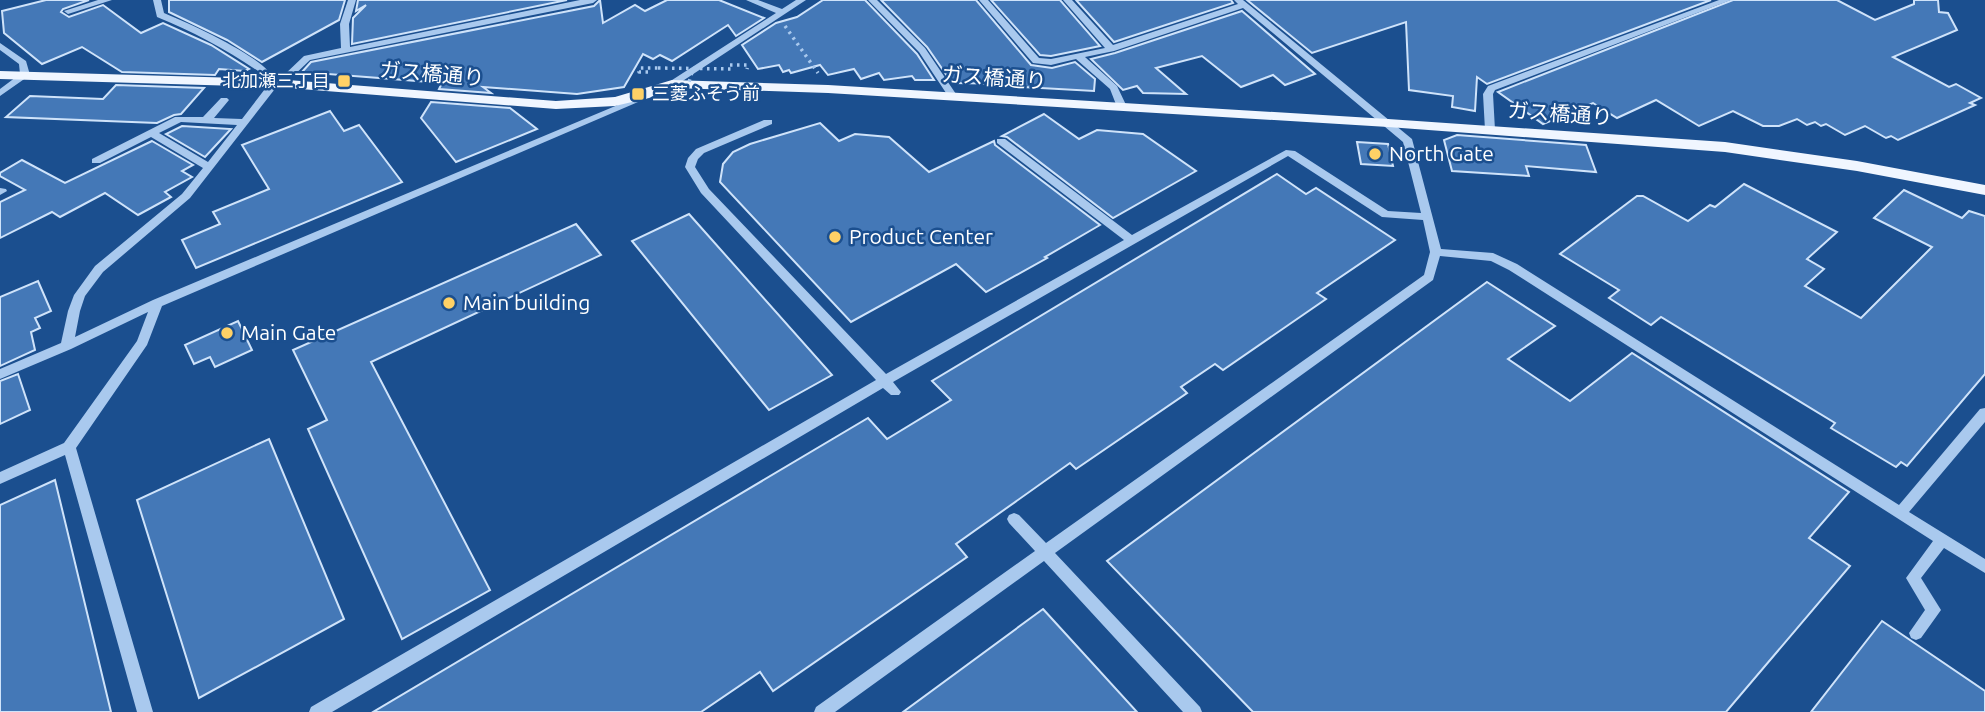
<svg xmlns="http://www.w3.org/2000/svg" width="1985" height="712" font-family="Ubuntu,'Noto Sans JP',sans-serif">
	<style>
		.building { fill: #4478b7; stroke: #cfe3fa; stroke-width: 2 }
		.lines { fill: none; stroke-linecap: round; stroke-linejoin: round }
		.path { stroke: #a9c9ee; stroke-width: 3.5; stroke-dasharray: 2.5 4.5; stroke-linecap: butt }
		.minor { fill: #a9c9ee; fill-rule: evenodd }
		.major { fill: #f0f6ff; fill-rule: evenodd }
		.path-bridge { stroke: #a9c9ee; stroke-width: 3.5; stroke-dasharray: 2.5 4.5; stroke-linecap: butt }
		.poi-dot { fill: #ffd166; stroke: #1b4f8f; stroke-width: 2.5 }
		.labels { text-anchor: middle; stroke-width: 5; stroke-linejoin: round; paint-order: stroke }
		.far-poi-label { font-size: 18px; fill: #fff; stroke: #1b4f8f; text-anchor: end }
		.street-label { font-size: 21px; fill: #fff; stroke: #1b4f8f }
		.poi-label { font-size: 21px; fill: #fff; stroke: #1b4f8f; text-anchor: start }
	</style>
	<rect width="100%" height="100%" fill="#1b4f8f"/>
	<g class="building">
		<polygon points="46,0 89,0 63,9 61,12 69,17 103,5 141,33 163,23 211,45 249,69 245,71 219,69 215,75 122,72 82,47 42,64 4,33 2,11"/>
		<polygon points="169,0 345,0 339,20 262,62 227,40 169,12"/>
		<polygon points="358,0 567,0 352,44 353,18 366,5 356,11"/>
		<polygon points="600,0 603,23 635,5 645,11 667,0 719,0 764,18 736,36 728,25 672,61 660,55 653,59 643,54 624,87 577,94 483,87 491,93 439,89 442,83 302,72 311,62 594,6"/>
		<polygon points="823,0 865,0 917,54 934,80 915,80 912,76 884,80 879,73 861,79 854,69 828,75 820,65 791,73 789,70 783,72 779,65 758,69 742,45 776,23 797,17"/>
		<polygon points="881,0 976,0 1031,65 1052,68 1075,62 1095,79 1094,91 1023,87 1021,84 952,83 927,47"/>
		<polygon points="991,0 1060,0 1100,46 1051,56 1040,55"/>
		<polygon points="1076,0 1231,0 1233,3 1114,42"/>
		<polygon points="1247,0 1711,0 1487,84 1477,77 1475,111 1452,107 1453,96 1409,90 1406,22 1312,53"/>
		<polygon points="1733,0 1837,0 1875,20 1914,4 1914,0 1938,0 1939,12 1948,13 1957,30 1893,57 1949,87 1956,84 1981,98 1970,103 1975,105 1898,140 1891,136 1886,138 1865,126 1845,135 1826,124 1821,126 1815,122 1807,125 1797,119 1779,126 1763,126 1733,111 1699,126 1656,100 1617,118 1593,103 1543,124 1498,92"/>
		<polygon points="1242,11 1315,74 1285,85 1273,75 1241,87 1202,56 1156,68 1186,94 1143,93 1137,86 1123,90 1091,59 1115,53"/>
		<polygon points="116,85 204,88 181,114 174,115 157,123 6,117 30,96 103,99"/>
		<polygon points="431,102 510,108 537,129 456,162 421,118"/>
		<polygon points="330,111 344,131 359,125 402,182 196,268 182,240 220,224 213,212 269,189 242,145"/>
		<polygon points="1044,114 1079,139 1097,130 1143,134 1196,171 1113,218 1007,137 1002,136"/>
		<polygon points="820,123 839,141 855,134 889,137 929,172 994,141 995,145 1100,225 1045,257 1047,258 986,292 956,264 851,322 720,182 723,164 733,152 750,144"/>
		<polygon points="182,126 231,129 205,157 166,134"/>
		<polygon points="1457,135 1586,145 1596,172 1526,166 1529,176 1452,171 1444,140"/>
		<polygon points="152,141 193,165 182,171 192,177 165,192 171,197 138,215 105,193 60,217 52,212 0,238 0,202 25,190 0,176 0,173 22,160 65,183"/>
		<polygon points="1357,142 1388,144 1393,166 1361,164"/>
		<polygon points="1277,174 1306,194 1316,188 1395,240 1317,293 1326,299 1223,370 1215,364 1181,387 1187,393 1076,469 1070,463 956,544 967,557 773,691 760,672 701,712 373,712 868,418 887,439 951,400 932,381"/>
		<polygon points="1744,184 1837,232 1807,259 1824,269 1805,286 1861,318 1932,247 1874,218 1904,190 1962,218 1969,211 1985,216 1985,374 1907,466 1901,462 1896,467 1831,428 1835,423 1661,317 1651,325 1609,298 1619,290 1560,254 1637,196 1643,196 1688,221 1710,205 1715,207"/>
		<polygon points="689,214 832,375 769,410 632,241"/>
		<polygon points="576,224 601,255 371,362 490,590 402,639 308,429 327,420 293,350"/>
		<polygon points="38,281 51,311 35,318 40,328 31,332 35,350 0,366 0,297"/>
		<polygon points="1487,282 1555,326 1508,359 1570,401 1632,353 1849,492 1809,538 1850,566 1726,712 1253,712 1107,561"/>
		<polygon points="238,321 252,350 215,367 210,357 194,364 185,345"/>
		<polygon points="18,374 30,410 0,424 0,381"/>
		<polygon points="269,439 344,619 199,698 137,500"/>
		<polygon points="55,480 111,712 0,712 0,505"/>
		<polygon points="1043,609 1137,712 903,712"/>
		<polygon points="1882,621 1985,691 1985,712 1811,712"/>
	</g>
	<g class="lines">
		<g class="path">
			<polyline points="785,26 818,73"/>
			<polyline points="730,65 748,65 747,69"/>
			<polyline points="648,72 639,72 640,68 658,68"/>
		</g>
		<g class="minor">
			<polygon points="98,0 112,0 68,14 64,11"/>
			<path d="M 153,0 L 161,0 L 164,13 C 186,22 269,59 274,80 L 283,76 L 304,56 L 341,48 L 340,24 L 348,0 L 356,0 L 349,24 L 350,47 L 580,0 L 597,0 L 593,3 L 310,60 L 289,80 L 278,85 L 190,198 L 103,272 L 85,296 L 80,311 L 75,337 L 153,300 L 644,94 L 647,93 L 652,96 L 162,306 L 147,345 L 76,448 L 153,712 L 137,712 L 65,455 L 0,484 L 0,472 L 64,443 L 137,341 L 148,312 L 71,349 L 0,379 L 0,369 L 61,343 L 68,311 L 74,295 L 95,266 L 182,194 L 203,168 L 151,137 L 100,163 L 92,163 L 92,159 L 175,117 L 203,117 L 221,98 L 227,98 L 229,100 L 214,118 L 242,119 L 268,85 L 265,83 L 264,75 C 230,52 195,32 157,17 ZM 181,122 L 237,125 L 208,162 L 159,133 Z"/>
			<polygon points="746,0 758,0 782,9 796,0 806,0 675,86 669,86 669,82 776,13"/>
			<polygon points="868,0 877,0 925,48 958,97 956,99 950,99 919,52"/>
			<polygon points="979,0 988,0 1039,58 1051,59 1105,48 1063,0 1072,0 1113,45 1238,4 1234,0 1243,0 1412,139 1441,249 1493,253 1517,264 1899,505 1980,409 1985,408 1985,422 1909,512 1985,559 1985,573 1944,548 1921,578 1941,610 1921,638 1916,640 1911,638 1909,633 1925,610 1906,578 1933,541 1509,270 1491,261 1440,256 1433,280 1055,553 1200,707 1202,712 1183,712 1044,561 835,712 814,712 816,707 1035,551 1009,523 1007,519 1009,515 1014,513 1019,515 1046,543 1424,275 1430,252 1423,220 1382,217 1288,156 893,382 901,392 899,395 891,395 883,388 332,712 309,712 311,707 876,380 701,193 685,167 688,158 696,149 764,120 772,120 772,124 704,153 698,159 695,167 709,189 886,374 1124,240 997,143 997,139 1005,139 1132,235 1286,150 1295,151 1388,211 1421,213 1403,142 1243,8 1114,51 1085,57 1117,86 1127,107 1122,110 1117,107 1110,89 1076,59 1051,65 1033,63"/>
			<polygon points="1719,0 1731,0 1495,90 1493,94 1495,130 1490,133 1485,130 1483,94 1488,86"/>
			<polygon points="0,43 26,61 30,75 0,96 0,89 20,74 19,64 0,50"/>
			<polygon points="0,188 6,189 7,191 0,195"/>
		</g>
		<polygon class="major" points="0,71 275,79 556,101 615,97 672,80 828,85 1388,119 1725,142 1857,161 1985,185 1985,195 1857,171 1725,152 1388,127 828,93 674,88 649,98 615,106 556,109 275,87 0,79"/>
		<g class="path-bridge">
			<polyline points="658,68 733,69"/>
			<polyline points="685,95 693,69"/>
		</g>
	</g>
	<g class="poi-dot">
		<rect x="337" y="74" width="14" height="14" rx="3.5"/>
		<rect x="631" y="87" width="14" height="14" rx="3.5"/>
		<circle cx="1375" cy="154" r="7"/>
		<circle cx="835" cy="237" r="7"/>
		<circle cx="449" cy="303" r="7"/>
		<circle cx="227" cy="333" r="7"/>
	</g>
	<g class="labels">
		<g class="far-poi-label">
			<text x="330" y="87">北加瀬三丁目</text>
			<text x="652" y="100" text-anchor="start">三菱ふそう前</text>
		</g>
		<g class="street-label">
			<text transform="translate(432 74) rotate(5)" y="7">ガス橋通り</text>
			<text transform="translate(994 78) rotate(4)" y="7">ガス橋通り</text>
			<text transform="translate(1560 114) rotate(4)" y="7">ガス橋通り</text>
		</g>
		<g class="poi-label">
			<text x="1389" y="161">North Gate</text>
			<text x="849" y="244">Product Center</text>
			<text x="463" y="310">Main building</text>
			<text x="241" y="340">Main Gate</text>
		</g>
	</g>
</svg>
